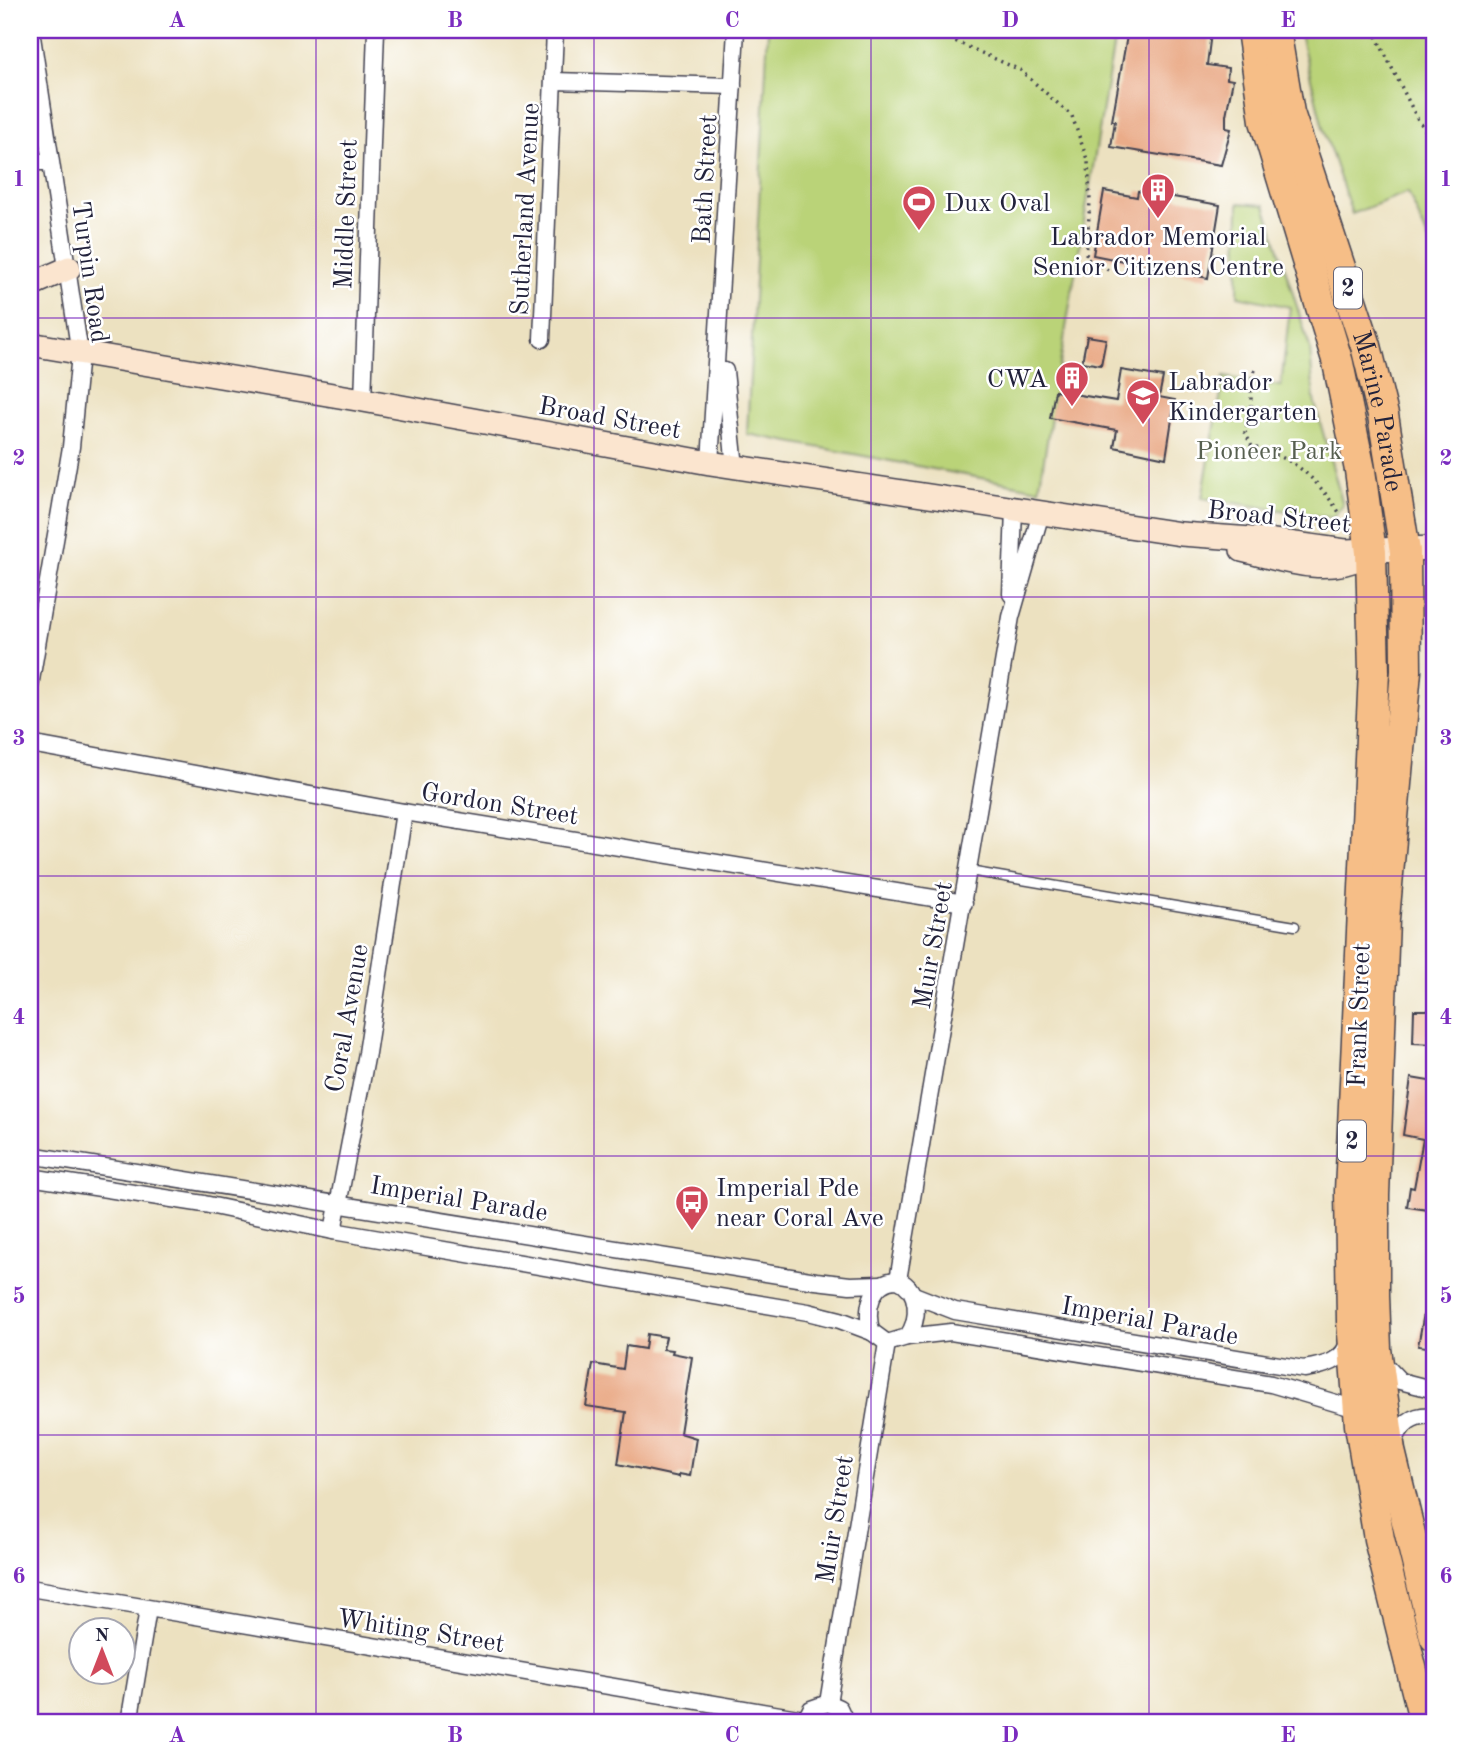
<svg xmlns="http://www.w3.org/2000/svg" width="1465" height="1753" font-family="'Old Standard TT',serif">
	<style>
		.green { fill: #bad378; stroke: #6e7a5a; stroke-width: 2 }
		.building { fill: #eaac89 }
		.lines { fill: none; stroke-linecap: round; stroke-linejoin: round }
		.lane-casing { stroke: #403f4f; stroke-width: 11 }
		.street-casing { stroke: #403f4f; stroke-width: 19 }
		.secondary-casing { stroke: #403f4f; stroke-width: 26 }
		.highway-casing { stroke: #403f4f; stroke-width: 33 }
		.path { stroke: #403f4f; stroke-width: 3.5; stroke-dasharray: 2 5; stroke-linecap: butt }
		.lane { stroke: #fff; stroke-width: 8 }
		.street { stroke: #fff; stroke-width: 16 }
		.secondary { stroke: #fbe5cf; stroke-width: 23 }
		.highway { stroke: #f6be87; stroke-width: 30 }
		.grid { fill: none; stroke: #7b2cbf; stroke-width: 2; stroke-opacity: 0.55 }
		.labels { text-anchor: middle; stroke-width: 5; stroke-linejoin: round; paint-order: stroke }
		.shield { fill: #fff; stroke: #646476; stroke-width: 2 }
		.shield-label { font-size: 24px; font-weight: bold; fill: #22223b }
		.street-label { font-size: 26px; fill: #22223b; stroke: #fff }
		.poi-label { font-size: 26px; fill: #22223b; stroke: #fff; text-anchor: start }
		.park-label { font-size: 26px; fill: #576050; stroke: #fff }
		.neatline { fill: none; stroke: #7b2cbf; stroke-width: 2.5 }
		.grid-label { font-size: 23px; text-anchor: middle; font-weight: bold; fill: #7b2cbf }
	</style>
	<rect width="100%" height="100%" fill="#fff"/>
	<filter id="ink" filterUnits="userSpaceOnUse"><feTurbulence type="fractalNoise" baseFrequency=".0143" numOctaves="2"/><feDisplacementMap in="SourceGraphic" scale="14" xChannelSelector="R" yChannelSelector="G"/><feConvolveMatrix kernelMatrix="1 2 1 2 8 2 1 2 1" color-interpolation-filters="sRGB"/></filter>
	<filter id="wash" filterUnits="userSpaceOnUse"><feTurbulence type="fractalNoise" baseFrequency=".00686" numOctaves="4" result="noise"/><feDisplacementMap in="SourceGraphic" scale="28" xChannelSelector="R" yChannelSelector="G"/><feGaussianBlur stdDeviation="1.57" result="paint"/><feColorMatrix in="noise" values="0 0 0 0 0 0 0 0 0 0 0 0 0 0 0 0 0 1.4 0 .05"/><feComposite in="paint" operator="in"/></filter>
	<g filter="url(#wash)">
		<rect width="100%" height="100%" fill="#ece1c0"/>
		<g class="green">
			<polygon points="768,30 1116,30 1039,489 747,434"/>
			<polygon points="1299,30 1435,30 1435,255 1408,192 1352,214 1323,128"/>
			<polygon points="1239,203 1265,205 1310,348 1314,400 1343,505 1332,518 1202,498 1224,377 1281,386 1290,307 1238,296"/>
		</g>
		<g id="blocks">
			<g class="building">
				<polygon points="1128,30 1211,33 1207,65 1228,68 1227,79 1233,80 1226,115 1226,128 1231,129 1221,165 1111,147 1115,121 1112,121"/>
				<polygon points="1104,191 1137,197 1138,191 1220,205 1208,278 1093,255"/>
				<polygon points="1087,336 1106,339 1101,365 1082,362"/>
				<polygon points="1121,370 1163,377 1159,397 1175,400 1166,458 1114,447 1117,430 1050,418 1055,391 1116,401"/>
				<polygon points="1414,1010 1435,1010 1435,1044 1413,1043"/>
				<polygon points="1411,1078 1435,1082 1435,1211 1407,1207 1410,1187 1414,1188 1423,1139 1403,1135"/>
				<polygon points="1427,1297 1435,1298 1435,1348 1418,1346"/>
				<polygon points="647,1334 666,1337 663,1349 673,1350 672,1353 692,1357 680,1433 696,1438 690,1476 679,1474 679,1477 618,1464 626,1412 586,1406 593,1364 623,1369 626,1346 645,1349"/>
			</g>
		</g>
	</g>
	<g filter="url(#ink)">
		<use href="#blocks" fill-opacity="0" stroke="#403f4f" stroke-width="2"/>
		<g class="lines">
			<g class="lane-casing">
				<polyline id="lane" points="969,871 1295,926"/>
			</g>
			<g class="street-casing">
				<g id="street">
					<polyline points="554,81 733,86"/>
					<polyline points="30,162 50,162"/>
					<polyline points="542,339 555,30"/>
					<polyline points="725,371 735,467"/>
					<polyline points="363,400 376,30"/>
					<polyline points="710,463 736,30"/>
					<polyline points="1011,594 1014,508"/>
					<polyline points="30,686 71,447 80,354 31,30"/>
					<polyline points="30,744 404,812 964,903"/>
					<polyline points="30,1155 816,1281 850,1285 881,1284"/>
					<polyline points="30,1177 204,1204 333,1231 808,1312 840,1320 872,1332"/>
					<polyline points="333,1231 367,1053 404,812"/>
					<polyline points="898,1280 1011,617 1041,513"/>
					<path d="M 898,1280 C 920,1289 920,1320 907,1337 L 887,1343 L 872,1332 C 864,1312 871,1279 898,1280 Z"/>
					<path d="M 914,1295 L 955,1311 L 1304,1369 C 1323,1366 1345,1362 1349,1339"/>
					<polyline points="907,1337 951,1332 1271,1384 1353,1408 1358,1420"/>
					<polyline points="1384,1364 1400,1381 1435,1390"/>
					<path d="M 1393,1444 C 1401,1424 1412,1413 1435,1416"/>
					<polyline points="30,1588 804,1719"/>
					<polyline points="828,1703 887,1343"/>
					<polyline points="129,1723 148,1609"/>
					<polyline points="804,1723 811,1709 828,1703 839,1708 846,1723"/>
				</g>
			</g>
			<g class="secondary-casing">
				<g id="secondary">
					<polyline points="30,285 69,268"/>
					<polyline points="30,344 363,400 710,463 1181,534 1266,540 1345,551 1435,548"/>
					<path d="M 1242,550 C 1280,559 1325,576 1361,557"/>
				</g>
			</g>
			<g class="highway-casing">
				<g id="highway">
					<polyline points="1252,30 1265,121 1338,363 1360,470 1371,552 1374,672 1350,1191 1352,1321 1360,1425 1379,1539 1425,1723"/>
					<path id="s1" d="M 1275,30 L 1289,113 L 1366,346 L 1383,415 L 1405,551 L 1406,671 L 1384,919 L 1374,1196 L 1374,1295 L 1376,1349 L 1390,1451 L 1435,1637"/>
				</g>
			</g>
			<g class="path">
				<polyline points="930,30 1020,70 1072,116 1088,162 1090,201 1086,258 1112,272"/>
				<polyline points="1373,30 1417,118 1435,144"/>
				<path d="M 1255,370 L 1251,383 L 1251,412 L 1245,432 L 1252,447 C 1294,457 1314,476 1339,512"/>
			</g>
			<use href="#lane" class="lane"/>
			<use href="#street" class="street"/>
			<use href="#secondary" class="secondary"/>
			<use href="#highway" class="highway"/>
		</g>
	</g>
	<path class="grid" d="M 316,30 L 316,1723M 594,30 L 594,1723M 871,30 L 871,1723M 1149,30 L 1149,1723M 30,318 L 1435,318M 30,597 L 1435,597M 30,876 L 1435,876M 30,1156 L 1435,1156M 30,1435 L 1435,1435"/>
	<defs>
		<g id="building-pin" transform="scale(1.75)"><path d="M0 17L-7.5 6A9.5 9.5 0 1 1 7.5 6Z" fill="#d1495b" stroke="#fff"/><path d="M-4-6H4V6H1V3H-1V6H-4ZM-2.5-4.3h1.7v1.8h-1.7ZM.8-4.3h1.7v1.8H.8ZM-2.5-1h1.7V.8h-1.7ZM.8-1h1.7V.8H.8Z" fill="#fff"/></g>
		<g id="stadium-pin" transform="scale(1.75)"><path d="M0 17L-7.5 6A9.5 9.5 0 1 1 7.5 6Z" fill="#d1495b" stroke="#fff"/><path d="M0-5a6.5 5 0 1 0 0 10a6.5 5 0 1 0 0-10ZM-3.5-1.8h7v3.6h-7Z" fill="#fff"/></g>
		<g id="school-pin" transform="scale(1.75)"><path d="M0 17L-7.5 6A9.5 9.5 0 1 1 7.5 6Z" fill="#d1495b" stroke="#fff"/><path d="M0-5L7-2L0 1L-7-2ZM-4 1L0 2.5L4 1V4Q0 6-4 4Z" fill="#fff"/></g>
		<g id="bus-pin" transform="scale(1.75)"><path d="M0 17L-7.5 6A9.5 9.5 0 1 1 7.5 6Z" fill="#d1495b" stroke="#fff"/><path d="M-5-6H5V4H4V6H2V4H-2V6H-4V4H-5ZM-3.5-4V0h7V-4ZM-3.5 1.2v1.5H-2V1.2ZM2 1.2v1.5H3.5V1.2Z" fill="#fff"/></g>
	</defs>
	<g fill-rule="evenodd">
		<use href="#building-pin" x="1158" y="190"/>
		<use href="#stadium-pin" x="919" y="202"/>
		<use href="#building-pin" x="1072" y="378"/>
		<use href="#school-pin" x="1143" y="396"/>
		<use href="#bus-pin" x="692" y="1202"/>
	</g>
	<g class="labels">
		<g class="shield">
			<rect x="1334" y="267.5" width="28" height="41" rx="5"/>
			<rect x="1338" y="1120.5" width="28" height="41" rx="5"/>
		</g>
		<g class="shield-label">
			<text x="1348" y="296">2</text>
			<text x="1352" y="1149">2</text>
		</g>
		<g class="street-label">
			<text transform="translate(704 179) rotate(-87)" y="9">Bath Street</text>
			<text transform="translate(524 209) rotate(-87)" y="9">Sutherland Avenue</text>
			<text transform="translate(345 214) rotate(-88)" y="9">Middle Street</text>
			<text transform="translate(91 272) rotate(82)" y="9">Turpin Road</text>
			<text dy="9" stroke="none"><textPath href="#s1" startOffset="396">Marine Parade</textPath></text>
			<text transform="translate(610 417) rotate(10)" y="9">Broad Street</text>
			<text transform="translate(1279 516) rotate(6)" y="9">Broad Street</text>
			<text transform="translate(500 803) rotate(9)" y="9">Gordon Street</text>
			<text transform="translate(932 945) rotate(-80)" y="9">Muir Street</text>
			<text transform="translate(1358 1015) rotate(-88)" y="9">Frank Street</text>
			<text transform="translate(346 1018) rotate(-80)" y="9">Coral Avenue</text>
			<text transform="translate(459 1198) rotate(9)" y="9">Imperial Parade</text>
			<text transform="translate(1150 1320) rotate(10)" y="9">Imperial Parade</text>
			<text transform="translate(834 1519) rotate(-81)" y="9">Muir Street</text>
			<text transform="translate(421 1630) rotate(9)" y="9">Whiting Street</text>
		</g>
		<g class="poi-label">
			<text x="944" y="211">Dux Oval</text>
			<text x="1158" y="245" text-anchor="middle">Labrador Memorial<tspan x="1158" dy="30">Senior Citizens Centre</tspan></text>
			<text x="1048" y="387" text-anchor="end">CWA</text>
			<text x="1168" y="390">Labrador<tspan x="1168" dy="30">Kindergarten</tspan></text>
			<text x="716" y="1196">Imperial Pde<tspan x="716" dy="30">near Coral Ave</tspan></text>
		</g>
		<g class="park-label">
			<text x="1269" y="459">Pioneer Park</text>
		</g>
	</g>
	<rect width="1465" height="1753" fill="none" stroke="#fff" stroke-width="77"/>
	<g transform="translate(102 1651)"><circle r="33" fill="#ffffff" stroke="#a7a7b1" stroke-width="2"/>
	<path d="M0-5L12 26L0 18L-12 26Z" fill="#d1495b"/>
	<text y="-10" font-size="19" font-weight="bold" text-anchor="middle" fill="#22223b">N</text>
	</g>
	<rect x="38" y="38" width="1388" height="1676" class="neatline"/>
	<g class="grid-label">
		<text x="177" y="27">A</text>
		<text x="455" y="27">B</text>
		<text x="732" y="27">C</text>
		<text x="1010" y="27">D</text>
		<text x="1288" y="27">E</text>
		<text x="19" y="186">1</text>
		<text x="1446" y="186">1</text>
		<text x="19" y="465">2</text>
		<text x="1446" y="465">2</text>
		<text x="19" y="745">3</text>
		<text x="1446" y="745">3</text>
		<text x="19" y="1024">4</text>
		<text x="1446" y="1024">4</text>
		<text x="19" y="1303">5</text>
		<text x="1446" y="1303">5</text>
		<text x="19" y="1583">6</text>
		<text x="1446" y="1583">6</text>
		<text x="177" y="1742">A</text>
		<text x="455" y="1742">B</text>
		<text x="732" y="1742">C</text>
		<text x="1010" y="1742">D</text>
		<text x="1288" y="1742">E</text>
	</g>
</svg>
